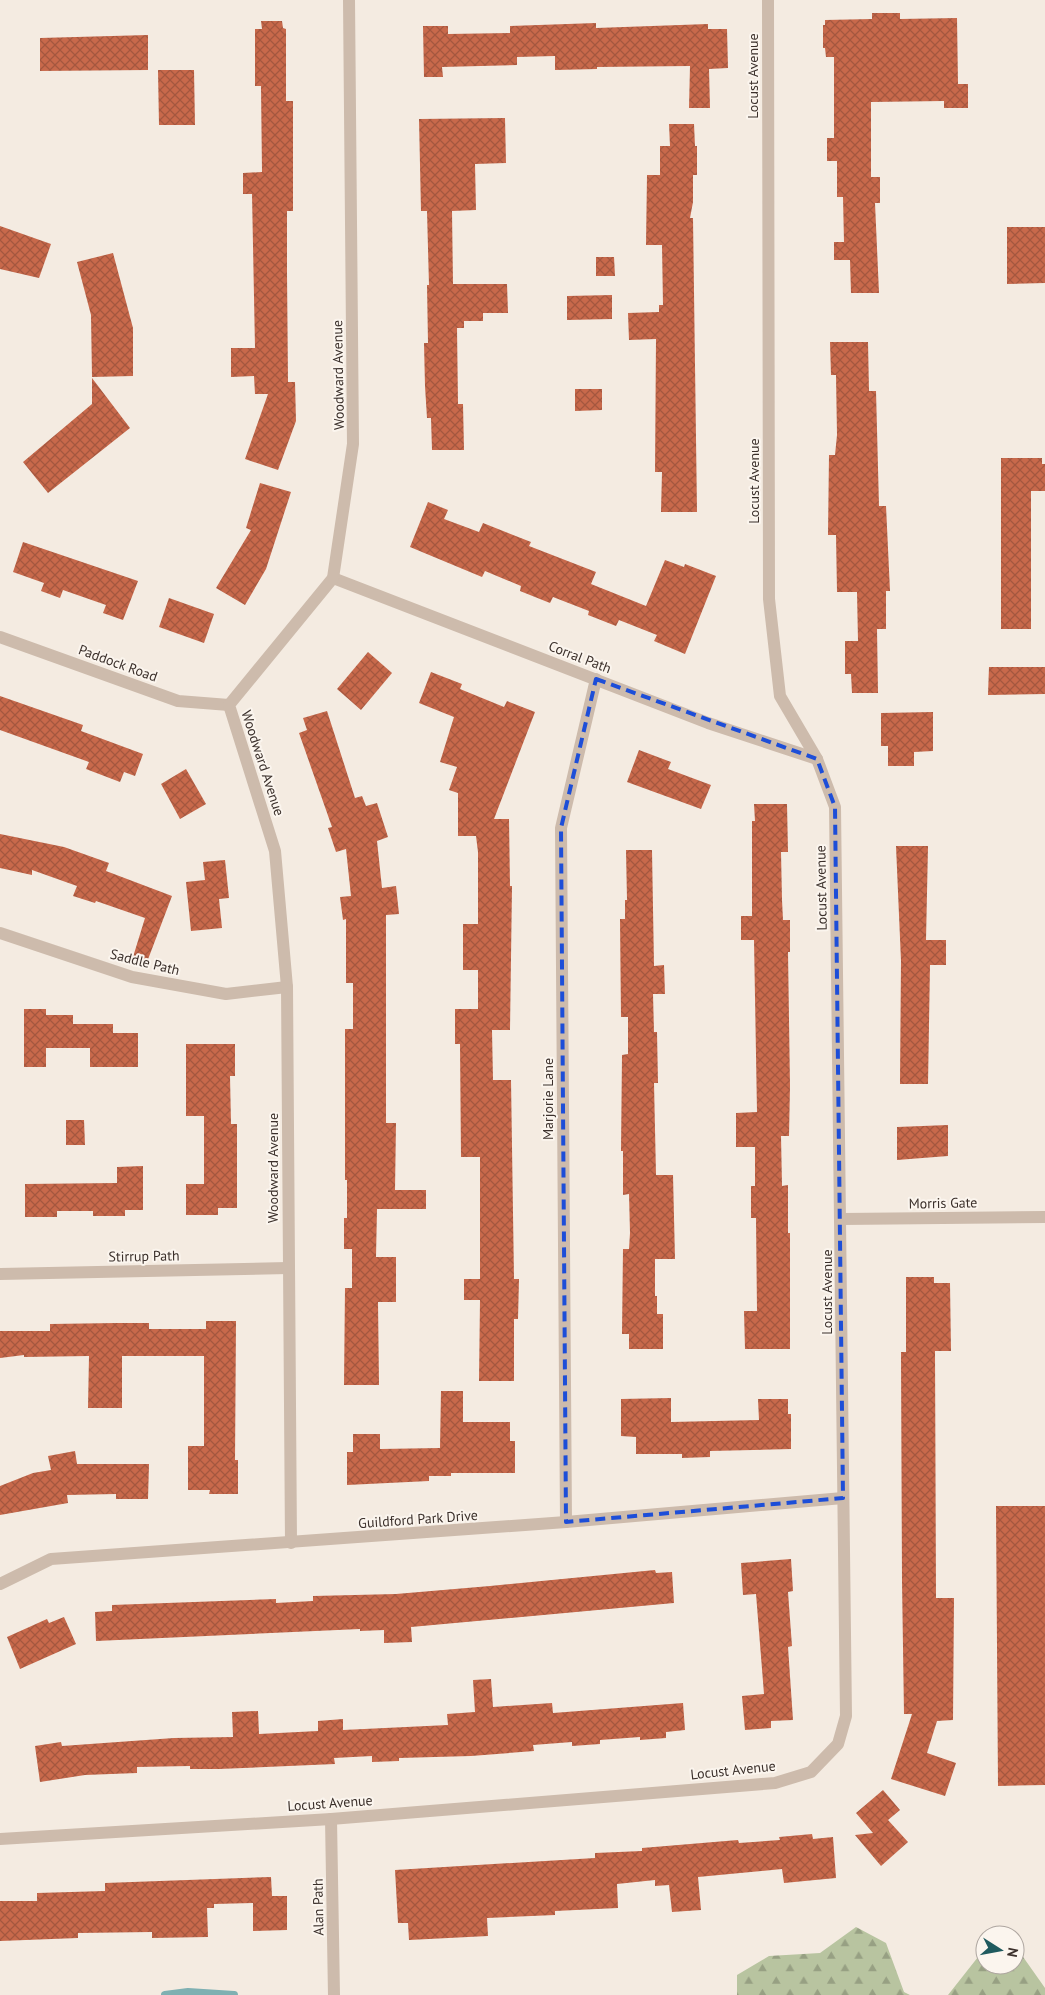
<svg xmlns="http://www.w3.org/2000/svg" width="1045" height="1995" font-family="'PT Sans',sans-serif">
	<style>
		.forest { fill: url(#forest-firs) }
		.lines { fill: none; stroke-linecap: round; stroke-linejoin: round }
		.stream { stroke: #7fb0b2; stroke-width: 8 }
		.building { fill: url(#building-cross-hatch) }
		.minor { stroke: #cdbbac; stroke-width: 12 }
		.marked { fill: none; stroke: #1d4ed8; stroke-width: 4; stroke-dasharray: 10 6; stroke-linejoin: round }
		.labels { text-anchor: middle; stroke-width: 4; stroke-linejoin: round; paint-order: stroke }
		.street-label { font-size: 14px; fill: #3b302b; stroke: #fbf5ee }
	</style>
	<defs>
		<pattern id="forest-firs" width="22" height="20" patternUnits="userSpaceOnUse" patternTransform="scale(1.25)"><rect width="22" height="20" fill="#b8c4a0"/><path d="M5 1l3.5 6h-7zM16 11l3.5 6h-7z" fill="#97a083"/></pattern>
		<pattern id="building-cross-hatch" width="8" height="8" patternUnits="userSpaceOnUse" patternTransform="scale(1.25)"><rect width="8" height="8" fill="#c8694b"/><path d="M0 0l8 8M0 8l8-8" fill="none" stroke="#a4573f"/></pattern>
	</defs>
	<rect width="100%" height="100%" fill="#f4ebe1"/>
	<g class="forest">
		<polygon points="856,1927 886,1943 904,1992 910,1995 737,1995 737,1975 769,1956 820,1953"/>
		<polygon points="1021,1954 1045,1988 1045,1995 948,1995 978,1957 985,1957 985,1965 1015,1965 1015,1955"/>
	</g>
	<g class="lines">
		<polyline class="stream" points="165,1995 188,1992 234,1995"/>
	</g>
	<g class="building">
		<polygon points="872,13 900,13 900,19 957,18 958,84 968,84 968,108 944,108 944,101 871,102 871,177 880,177 880,203 875,203 879,293 851,293 850,260 834,260 834,242 844,242 843,197 837,197 837,161 827,161 827,138 834,138 834,57 826,57 825,48 823,48 823,25 825,25 825,20 872,19"/>
		<polygon points="261,21 282,21 283,28 286,29 286,101 293,101 293,211 287,211 287,273 288,382 295,382 296,421 278,470 245,459 268,394 255,394 254,376 231,377 231,348 255,348 252,194 243,194 243,173 262,172 261,86 255,86 255,29 262,29"/>
		<polygon points="596,23 596,28 708,24 708,29 727,29 728,68 709,69 710,108 689,108 690,66 597,67 597,69 555,70 555,56 517,57 517,65 442,67 443,77 424,77 423,26 448,26 448,34 510,33 510,26"/>
		<polygon points="148,35 148,70 40,71 40,38"/>
		<polygon points="158,70 194,70 195,125 159,125"/>
		<polygon points="505,118 506,163 475,164 476,210 452,211 453,284 507,284 508,313 483,313 483,321 464,321 464,328 457,328 458,404 463,404 464,450 432,450 431,418 427,418 425,386 424,343 428,343 427,285 429,285 427,211 421,211 419,119"/>
		<polygon points="669,124 694,124 695,146 697,146 697,175 693,175 693,202 690,218 693,218 697,512 661,512 662,472 655,472 656,339 629,340 628,313 659,312 659,305 663,305 662,245 646,245 647,175 660,175 660,146 670,146"/>
		<polygon points="0,226 51,244 39,278 0,269"/>
		<polygon points="1007,227 1045,227 1045,283 1007,284"/>
		<polygon points="113,253 133,328 133,376 92,377 91,315 77,262"/>
		<polygon points="596,257 614,257 615,276 596,276"/>
		<polygon points="612,295 612,319 567,320 567,296"/>
		<polygon points="830,342 868,342 869,391 876,391 879,506 886,506 890,591 886,591 886,629 877,629 878,693 852,693 851,674 845,674 845,641 858,641 857,592 837,592 836,535 828,535 829,455 835,455 837,435 836,375 831,375"/>
		<polygon points="92,378 130,428 48,493 23,462 92,404"/>
		<polygon points="575,389 602,389 602,410 575,411"/>
		<polygon points="1001,458 1042,458 1042,464 1045,464 1045,491 1031,491 1031,629 1001,629"/>
		<polygon points="260,483 291,492 266,569 245,605 216,588 251,530 246,528"/>
		<polygon points="428,502 448,510 444,519 479,532 483,523 531,542 529,546 596,572 591,584 646,606 665,560 684,567 685,564 716,576 685,654 654,641 657,635 619,620 616,626 588,615 589,611 553,597 550,603 520,591 521,586 485,571 482,577 410,547"/>
		<polygon points="23,542 138,581 123,620 103,613 106,605 63,590 60,598 41,591 44,583 13,572"/>
		<polygon points="169,598 214,614 204,643 159,627"/>
		<polygon points="368,652 392,673 361,710 337,689"/>
		<polygon points="989,667 1045,667 1045,694 988,695"/>
		<polygon points="431,672 462,684 460,689 504,707 507,701 535,712 494,819 509,819 510,886 512,886 510,1030 492,1030 493,1080 511,1080 514,1279 519,1279 518,1319 514,1319 514,1381 479,1381 480,1300 464,1300 464,1279 480,1279 480,1157 461,1157 460,1044 455,1044 455,1009 478,1009 478,970 463,970 463,924 478,924 478,852 476,836 458,836 458,793 449,790 457,767 440,762 454,717 419,703"/>
		<polygon points="0,696 83,725 81,731 143,754 135,776 124,772 120,782 86,769 89,762 0,730"/>
		<polygon points="327,711 355,798 362,796 366,806 377,803 388,837 377,841 382,888 396,886 399,914 386,915 386,1123 396,1123 395,1190 426,1190 426,1209 377,1209 376,1257 396,1257 396,1302 378,1302 379,1385 344,1385 345,1288 352,1288 352,1249 344,1249 344,1218 347,1218 347,1180 345,1180 345,1029 353,1029 353,983 346,983 346,919 343,920 340,897 351,896 346,849 336,852 328,828 332,827 299,733 307,730 303,718"/>
		<polygon points="933,712 933,751 914,752 914,766 888,766 888,746 881,746 881,713"/>
		<polygon points="639,750 671,762 668,769 711,785 701,809 627,782"/>
		<polygon points="186,769 206,804 180,819 161,784"/>
		<polygon points="754,804 787,804 788,852 781,852 782,900 783,920 790,920 790,952 788,952 790,1086 789,1136 781,1136 782,1186 788,1185 788,1233 790,1233 790,1349 745,1349 744,1311 757,1311 756,1218 751,1218 751,1186 755,1186 755,1147 736,1147 736,1113 757,1112 754,940 741,940 741,916 752,916 752,821 755,821"/>
		<polygon points="0,834 64,847 109,863 106,871 172,896 147,962 133,957 145,918 96,901 95,903 73,896 77,886 32,870 32,875 0,868"/>
		<polygon points="896,846 928,846 926,940 946,940 946,965 930,965 928,1084 900,1084 901,961"/>
		<polygon points="626,850 652,850 654,966 664,965 665,994 653,994 654,1032 657,1032 658,1083 654,1083 656,1175 673,1175 675,1259 655,1259 655,1296 657,1296 657,1314 663,1314 663,1349 629,1349 629,1334 622,1334 623,1249 629,1249 630,1233 629,1194 623,1195 623,1151 621,1151 622,1055 628,1054 628,1017 621,1017 620,919 625,919 625,900 627,900"/>
		<polygon points="225,860 229,898 219,899 222,928 191,931 186,882 205,880 203,862"/>
		<polygon points="24,1009 46,1009 46,1015 73,1015 73,1024 113,1024 113,1033 138,1033 138,1067 90,1067 90,1048 46,1048 46,1067 24,1067"/>
		<polygon points="186,1044 235,1044 235,1076 230,1076 231,1124 237,1124 237,1208 218,1208 218,1215 186,1215 186,1184 204,1184 204,1116 186,1116"/>
		<polygon points="66,1120 84,1120 85,1145 66,1145"/>
		<polygon points="948,1125 948,1156 897,1160 897,1127"/>
		<polygon points="143,1166 143,1210 125,1210 125,1216 93,1216 93,1211 57,1211 57,1217 25,1217 25,1184 117,1183 117,1167"/>
		<polygon points="906,1277 934,1277 934,1283 950,1283 951,1351 935,1351 936,1598 954,1598 953,1720 937,1721 927,1753 956,1763 945,1796 891,1779 912,1714 904,1714 902,1581 901,1352 906,1352"/>
		<polygon points="206,1321 236,1321 235,1460 238,1460 238,1494 209,1494 210,1490 188,1490 188,1446 204,1446 204,1356 122,1356 122,1408 88,1408 89,1356 24,1357 24,1355 0,1358 0,1331 50,1331 50,1324 117,1323 149,1323 149,1329 206,1329"/>
		<polygon points="441,1391 463,1391 463,1422 510,1422 510,1441 515,1441 515,1473 451,1473 451,1476 429,1476 429,1481 347,1485 347,1452 353,1452 353,1434 380,1434 380,1449 440,1448"/>
		<polygon points="671,1398 671,1422 759,1420 758,1399 788,1399 788,1414 791,1414 791,1449 710,1451 710,1457 682,1458 682,1454 636,1454 636,1437 621,1436 621,1399"/>
		<polygon points="75,1451 77,1464 149,1464 148,1499 116,1499 116,1494 67,1495 68,1503 0,1515 0,1486 33,1473 51,1470 48,1456"/>
		<polygon points="996,1506 1045,1506 1045,1785 998,1786"/>
		<polygon points="791,1559 793,1591 788,1592 792,1646 788,1647 793,1720 771,1721 771,1728 745,1730 742,1696 764,1694 756,1594 743,1595 741,1563"/>
		<polygon points="655,1570 656,1573 672,1572 674,1603 411,1627 412,1642 384,1643 384,1630 360,1631 360,1629 96,1641 95,1612 112,1611 112,1605 276,1599 276,1603 313,1601 313,1596 396,1594 490,1586"/>
		<polygon points="64,1617 76,1644 20,1669 7,1637 47,1619 49,1623"/>
		<polygon points="491,1679 493,1707 552,1703 553,1713 683,1703 685,1730 666,1732 666,1738 640,1740 640,1737 600,1740 600,1744 572,1746 572,1742 533,1745 534,1751 471,1756 399,1758 399,1761 372,1762 372,1756 334,1758 335,1764 219,1769 190,1769 190,1766 137,1767 137,1773 85,1775 40,1782 35,1746 61,1742 62,1746 174,1738 233,1737 232,1712 258,1711 259,1734 318,1731 318,1721 343,1719 343,1730 448,1725 447,1714 475,1712 473,1680"/>
		<polygon points="883,1790 900,1810 888,1820 908,1842 881,1866 855,1835 873,1833 856,1813"/>
		<polygon points="812,1834 813,1839 833,1837 836,1878 784,1883 782,1869 698,1877 701,1910 672,1912 669,1885 655,1886 655,1880 617,1884 618,1908 555,1911 555,1915 487,1918 488,1936 409,1940 408,1923 398,1923 395,1870 595,1858 595,1853 642,1851 642,1848 738,1840 739,1843 780,1840 779,1837"/>
		<polygon points="271,1877 272,1896 287,1896 287,1930 253,1931 253,1903 214,1904 214,1908 207,1908 208,1937 152,1938 152,1932 78,1933 78,1938 0,1941 0,1901 37,1901 37,1893 105,1891 105,1883"/>
	</g>
	<g class="lines">
		<g class="minor">
			<polyline points="333,578 708,723 817,759"/>
			<polyline points="0,637 178,701 229,705"/>
			<polyline points="0,933 132,977 226,994 287,987"/>
			<polyline points="842,1219 1045,1217"/>
			<polyline points="0,1274 288,1268"/>
			<polyline points="566,1522 561,828 596,679"/>
			<polyline points="291,1543 287,987 275,851 229,705 333,578 353,444 349,0"/>
			<polyline points="0,1584 51,1559 566,1522 843,1498"/>
			<polyline points="331,1819 334,1995"/>
			<polyline points="0,1839 331,1819 775,1783 811,1772 838,1744 846,1716 835,807 817,759 780,696 769,599 768,0"/>
		</g>
	</g>
	<path class="marked" d="M 596,679 L 817,759 L 835,807 L 843,1498 L 566,1522 L 561,828 Z"/>
	<g class="labels">
		<g class="street-label">
			<text transform="translate(753 76) rotate(-90)" y="5">Locust Avenue</text>
			<text transform="translate(338 375) rotate(-91)" y="5">Woodward Avenue</text>
			<text transform="translate(754 481) rotate(-90)" y="5">Locust Avenue</text>
			<text transform="translate(580 657) rotate(21)" y="5">Corral Path</text>
			<text transform="translate(118 663) rotate(20)" y="5">Paddock Road</text>
			<text transform="translate(263 763) rotate(72)" y="5">Woodward Avenue</text>
			<text transform="translate(821 888) rotate(-91)" y="5">Locust Avenue</text>
			<text transform="translate(145 962) rotate(14)" y="5">Saddle Path</text>
			<text transform="translate(548 1099) rotate(-90)" y="5">Marjorie Lane</text>
			<text transform="translate(273 1168) rotate(-90)" y="5">Woodward Avenue</text>
			<text transform="translate(943 1203) rotate(-1)" y="5">Morris Gate</text>
			<text transform="translate(144 1256) rotate(-1)" y="5">Stirrup Path</text>
			<text transform="translate(827 1292) rotate(-90)" y="5">Locust Avenue</text>
			<text transform="translate(418 1519) rotate(-4)" y="5">Guildford Park Drive</text>
			<text transform="translate(733 1770) rotate(-6)" y="5">Locust Avenue</text>
			<text transform="translate(330 1803) rotate(-4)" y="5">Locust Avenue</text>
			<text transform="translate(318 1907) rotate(-91)" y="5">Alan Path</text>
		</g>
	</g>
	<g transform="translate(1000 1950) rotate(101)"><circle r="24" fill="#fbf5ee" stroke="#aea6a0"/>
	<path d="M0-4L9 19L0 12L-9 19Z" fill="#1f5a5e"/>
	<text y="-8" font-size="14" font-weight="bold" text-anchor="middle" fill="#3b302b">N</text>
	</g>
</svg>
